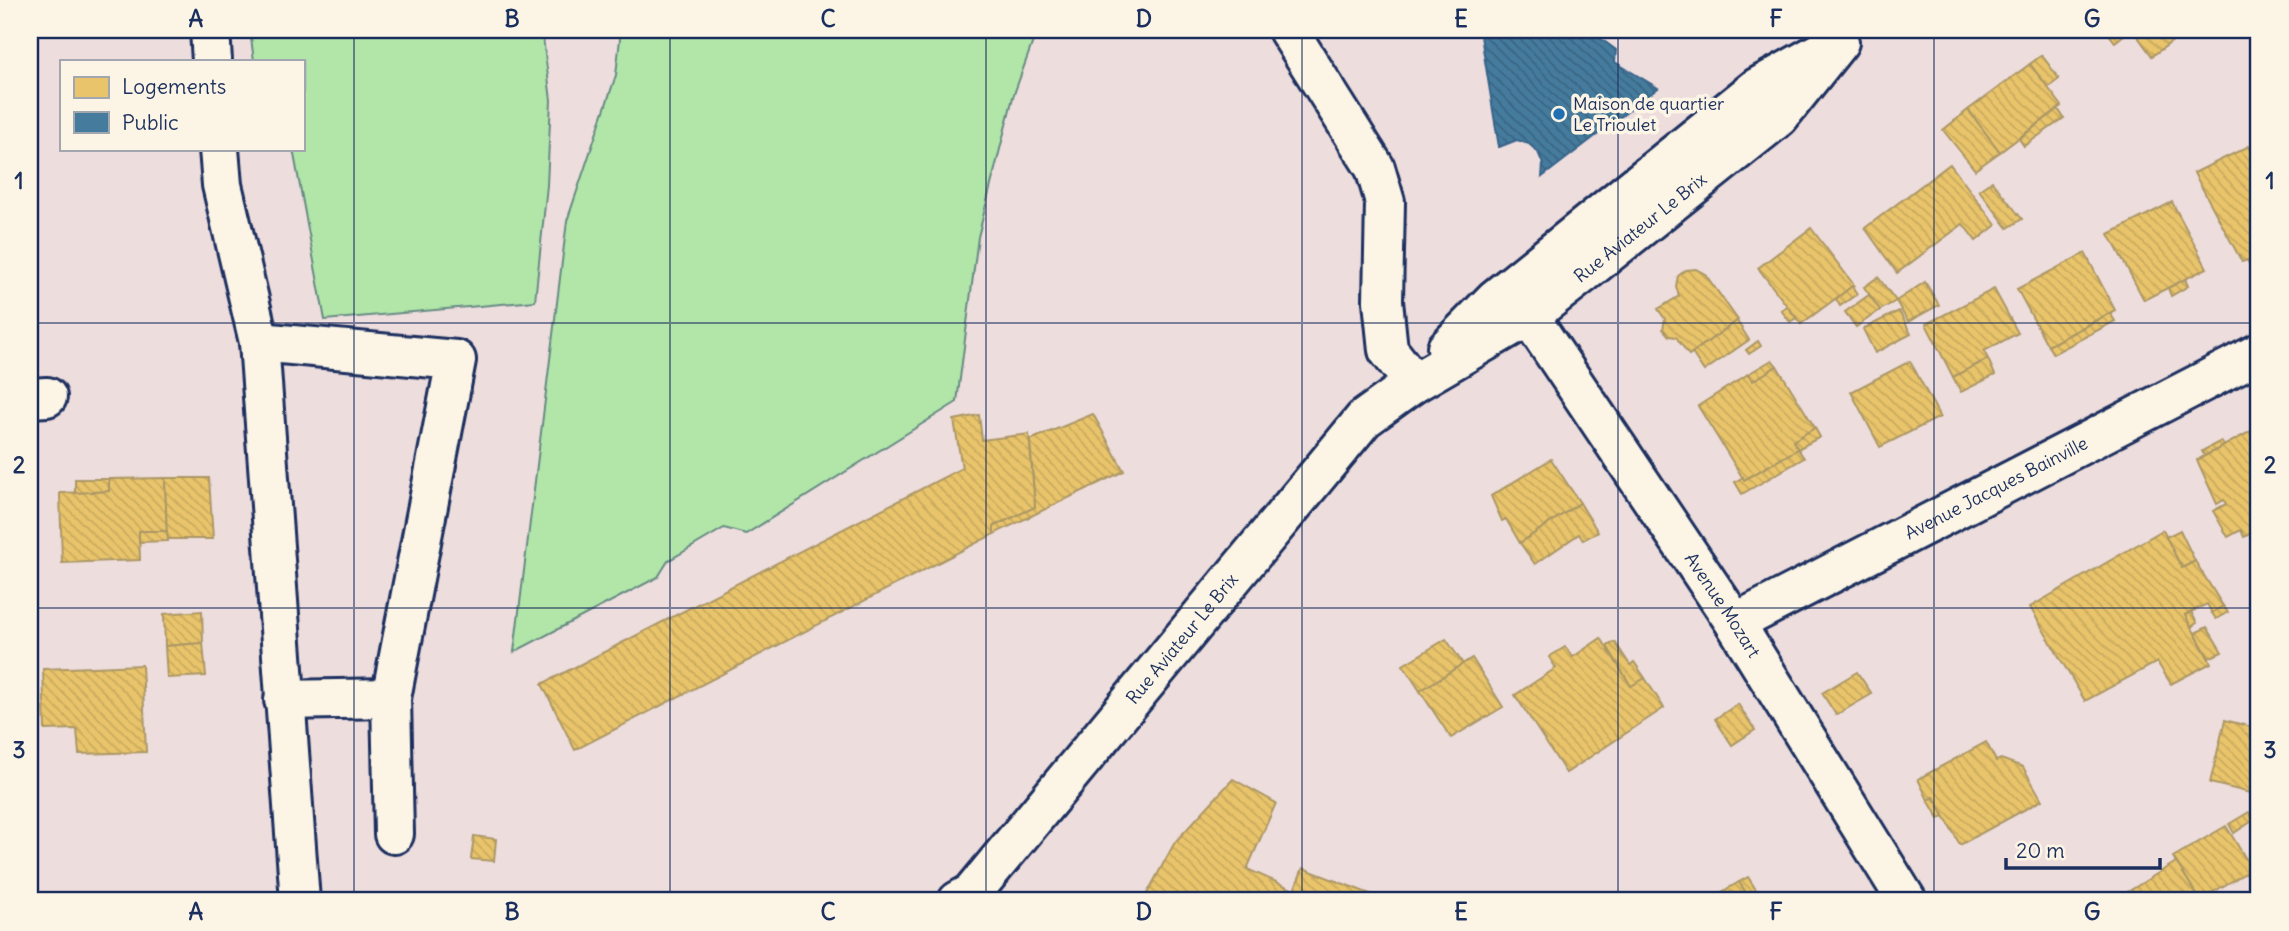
<svg xmlns="http://www.w3.org/2000/svg" width="2289" height="931" font-family="Delius,sans-serif">
	<style>
		.green { fill: #b1e6a8; stroke: #668a83; stroke-width: 2 }
		.homes { fill: url(#homes-back-hatch); stroke: #ab9766; stroke-width: 2 }
		.public { fill: url(#public-back-hatch); stroke: #38648a; stroke-width: 2 }
		.lines { fill: none; stroke-linecap: round; stroke-linejoin: round }
		.minor-casing { stroke: #1b2f5e; stroke-width: 44 }
		.major-casing { stroke: #1b2f5e; stroke-width: 44 }
		.minor { stroke: #fcf5e5; stroke-width: 38 }
		.major { stroke: #fcf5e5; stroke-width: 38 }
		.grid { fill: none; stroke: #1b2f5e; stroke-width: 2; stroke-opacity: 0.55 }
		.poi-dot { fill: #1f6fb2; stroke: #fcf5e5; stroke-width: 2.5 }
		.labels { text-anchor: middle; stroke-width: 7; stroke-linejoin: round; paint-order: stroke }
		.poi-label { font-size: 18px; fill: #1b2f5e; stroke: #fcf5e5; text-anchor: start }
		.street-label { font-size: 18px; fill: #1b2f5e; stroke: #fcf5e5 }
		.neatline { fill: none; stroke: #1b2f5e; stroke-width: 2.5 }
		.grid-label { font-size: 23px; text-anchor: middle; font-weight: bold; fill: #1b2f5e }
	</style>
	<defs>
		<pattern id="homes-back-hatch" width="6" height="6" patternUnits="userSpaceOnUse" patternTransform="scale(1.75)"><rect width="6" height="6" fill="#e9c46a"/><path d="M-1 5l2 2M0 0l6 6M5-1l2 2" fill="none" stroke="#c7a95e"/></pattern>
		<pattern id="public-back-hatch" width="6" height="6" patternUnits="userSpaceOnUse" patternTransform="scale(1.75)"><rect width="6" height="6" fill="#457b9d"/><path d="M-1 5l2 2M0 0l6 6M5-1l2 2" fill="none" stroke="#396583"/></pattern>
	</defs>
	<rect width="100%" height="100%" fill="#edd"/>
	<filter id="ink" filterUnits="userSpaceOnUse"><feTurbulence type="fractalNoise" baseFrequency=".0143" numOctaves="2"/><feDisplacementMap in="SourceGraphic" scale="14" xChannelSelector="R" yChannelSelector="G"/><feConvolveMatrix kernelMatrix="1 2 1 2 8 2 1 2 1" color-interpolation-filters="sRGB"/></filter>
	<g filter="url(#ink)">
		<g class="green">
			<polygon points="250,30 542,30 551,100 547,185 535,301 325,320 293,149 303,149 303,61 254,61"/>
			<polygon points="621,30 1037,30 1013,97 978,237 957,402 746,534 724,528 668,561 658,577 514,652 567,221 616,75"/>
		</g>
		<g class="homes">
			<polygon points="2106,30 2130,30 2115,42"/>
			<polygon points="2133,30 2188,30 2152,56"/>
			<polygon points="2042,55 2059,79 2047,88 2030,64"/>
			<polygon points="2030,64 2062,106 2000,152 1968,110"/>
			<polygon points="2058,109 2064,118 2024,146 2019,139"/>
			<polygon points="1968,110 2000,152 1975,170 1943,130"/>
			<polygon points="2249,146 2259,164 2259,262 2251,267 2247,260 2242,262 2194,173"/>
			<polygon points="1950,164 1996,225 1976,241 1963,224 1897,273 1865,228"/>
			<polygon points="1992,181 2022,219 2008,228 1979,190"/>
			<polygon points="2172,202 2207,268 2144,300 2109,234"/>
			<polygon points="1811,228 1854,285 1801,324 1758,268"/>
			<polygon points="2085,253 2115,310 2048,346 2017,289"/>
			<polygon points="1696,269 1705,274 1738,320 1689,355 1676,337 1669,336 1663,329 1665,319 1658,309 1679,296 1676,286 1678,276 1686,270"/>
			<polygon points="1878,277 1896,301 1880,310 1864,287"/>
			<polygon points="2185,279 2188,286 2171,296 2168,288"/>
			<polygon points="1925,282 1939,305 1908,322 1896,301"/>
			<polygon points="1852,286 1857,294 1840,306 1836,299"/>
			<polygon points="1994,289 2018,333 1984,351 1988,359 1953,377 1926,324"/>
			<polygon points="1869,295 1880,310 1856,327 1845,312"/>
			<polygon points="1787,306 1796,318 1790,322 1781,310"/>
			<polygon points="1899,311 1911,334 1875,353 1863,329"/>
			<polygon points="2110,313 2115,321 2053,354 2048,346"/>
			<polygon points="1737,321 1749,340 1704,371 1692,353"/>
			<polygon points="1758,341 1761,346 1749,354 1746,350"/>
			<polygon points="1988,359 1995,375 1961,392 1953,377"/>
			<polygon points="1772,360 1777,366 1753,381 1748,374"/>
			<polygon points="1910,361 1940,417 1880,447 1851,392"/>
			<polygon points="1777,366 1815,428 1793,441 1798,449 1744,480 1698,406 1748,374 1753,381"/>
			<polygon points="1093,414 1124,471 994,534 994,526 1035,507 1030,440"/>
			<polygon points="979,415 982,440 1029,434 1035,507 994,526 994,534 575,750 542,684 962,468 954,420"/>
			<polygon points="2259,427 2259,529 2244,537 2241,530 2228,537 2213,511 2226,504 2224,500 2217,504 2197,460"/>
			<polygon points="1815,428 1820,437 1798,449 1793,441"/>
			<polygon points="2221,441 2224,446 2204,456 2202,451"/>
			<polygon points="1798,449 1804,458 1742,494 1735,482 1743,477 1744,480"/>
			<polygon points="1551,459 1580,503 1520,543 1506,519 1502,521 1491,496"/>
			<polygon points="165,478 167,531 139,531 140,560 62,563 60,493 109,491 109,479"/>
			<polygon points="165,478 209,478 213,539 167,539"/>
			<polygon points="75,479 109,479 109,491 75,493"/>
			<polygon points="1580,503 1598,532 1583,540 1579,534 1535,564 1520,543"/>
			<polygon points="2163,530 2182,568 2195,561 2223,606 2212,613 2207,604 2185,615 2211,663 2171,684 2157,662 2085,701 2030,607"/>
			<polygon points="2180,530 2195,561 2182,568 2166,537"/>
			<polygon points="139,531 167,531 168,541 139,542"/>
			<polygon points="2223,606 2228,612 2216,619 2212,613"/>
			<polygon points="202,611 203,643 165,646 164,614"/>
			<polygon points="2191,612 2197,623 2191,627 2185,615"/>
			<polygon points="2207,627 2222,652 2209,658 2195,633"/>
			<polygon points="1601,638 1631,686 1645,678 1664,708 1566,773 1515,695 1556,668 1549,657 1565,647 1573,657"/>
			<polygon points="1446,639 1463,664 1420,691 1403,665"/>
			<polygon points="1615,642 1630,665 1634,662 1645,678 1631,686 1607,646"/>
			<polygon points="203,643 206,676 167,678 165,646"/>
			<polygon points="1472,658 1503,707 1451,738 1420,691"/>
			<polygon points="142,665 146,752 79,754 77,729 45,730 43,669"/>
			<polygon points="1857,672 1872,694 1836,715 1822,693"/>
			<polygon points="1738,704 1755,730 1732,745 1715,719"/>
			<polygon points="2225,720 2259,729 2259,795 2210,783"/>
			<polygon points="1986,742 1996,761 2001,759 2023,767 2042,800 1960,845 1934,797 1928,800 1918,779"/>
			<polygon points="1233,779 1276,803 1247,869 1294,890 1303,868 1388,901 1143,901 1175,842"/>
			<polygon points="1934,797 1944,816 1939,819 1928,800"/>
			<polygon points="2249,812 2254,820 2234,833 2229,824"/>
			<polygon points="2226,826 2252,869 2200,900 2173,857"/>
			<polygon points="474,836 496,839 494,861 471,859"/>
			<polygon points="2176,862 2201,901 2113,901"/>
			<polygon points="1748,877 1763,901 1751,901 1739,882"/>
			<polygon points="1739,882 1751,901 1696,901 1705,896 1708,900"/>
			<polygon points="1433,897 1436,901 1398,901"/>
		</g>
		<polygon class="public" points="1480,30 1589,30 1616,50 1615,62 1658,88 1542,177 1543,164 1538,152 1529,144 1517,140 1499,147"/>
		<g class="lines">
			<g class="minor-casing">
				<g id="minor">
					<polyline points="210,30 212,61"/>
					<polyline points="1288,30 1375,168 1385,202 1383,301 1388,350 1414,383"/>
					<polyline points="219,149 222,185 259,342 300,901"/>
					<path id="s1" d="M 1529,316 L 1735,623 L 1907,901"/>
					<polyline points="259,342 456,360 391,698 394,834"/>
					<polyline points="30,398 47,397"/>
					<path id="s2" d="M 1735,623 L 2259,353"/>
					<polyline points="284,700 391,698"/>
				</g>
			</g>
			<g class="major-casing">
				<g id="major">
					<polyline points="1447,348 1495,299 1758,87 1824,50"/>
					<path id="s3" d="M 958,901 L 972,893 L 1364,419 L 1414,383 L 1529,316 L 1589,269 L 1779,117 L 1839,42"/>
				</g>
			</g>
			<use href="#minor" class="minor"/>
			<use href="#major" class="major"/>
		</g>
	</g>
	<path class="grid" d="M 354,30 L 354,901M 670,30 L 670,901M 986,30 L 986,901M 1302,30 L 1302,901M 1618,30 L 1618,901M 1934,30 L 1934,901M 30,323 L 2259,323M 30,608 L 2259,608"/>
	<circle class="poi-dot" cx="1559" cy="114" r="7"/>
	<g class="labels">
		<g class="poi-label">
			<text x="1573" y="110">Maison de quartier<tspan x="1573" dy="21">Le Trioulet</tspan></text>
		</g>
		<g class="street-label">
			<text dy="6" stroke="none"><textPath href="#s3" startOffset="968">Rue Aviateur Le Brix</textPath></text>
			<text dy="6" stroke="none"><textPath href="#s2" startOffset="294">Avenue Jacques Bainville</textPath></text>
			<text dy="6" stroke="none"><textPath href="#s1" startOffset="348">Avenue Mozart</textPath></text>
			<text dy="6" stroke="none"><textPath href="#s3" startOffset="346">Rue Aviateur Le Brix</textPath></text>
		</g>
	</g>
	<rect width="2289" height="931" fill="none" stroke="#fcf5e5" stroke-width="77"/>
	<rect x="60" y="60" width="245" height="91" fill="#fcf5e5" stroke="#a2a6af" stroke-width="2"/>
	<rect x="74" y="77" width="35" height="21" fill="#e9c46a" stroke="#a2a6af" stroke-width="2"/>
	<text x="122" y="94" font-size="21" fill="#1b2f5e">Logements</text>
	<rect x="74" y="112" width="35" height="21" fill="#457b9d" stroke="#a2a6af" stroke-width="2"/>
	<text x="122" y="130" font-size="21" fill="#1b2f5e">Public</text>
	<path d="M2006 858v10h154v-10" fill="none" stroke="#1b2f5e" stroke-width="3.5"/>
	<text x="2016" y="858" font-size="21" fill="#1b2f5e" stroke="#fcf5e5" stroke-width="5" paint-order="stroke">20 m</text>
	<rect x="38" y="38" width="2212" height="854" class="neatline"/>
	<g class="grid-label">
		<text x="196" y="27">A</text>
		<text x="512" y="27">B</text>
		<text x="828" y="27">C</text>
		<text x="1144" y="27">D</text>
		<text x="1461" y="27">E</text>
		<text x="1776" y="27">F</text>
		<text x="2092" y="27">G</text>
		<text x="19" y="189">1</text>
		<text x="2270" y="189">1</text>
		<text x="19" y="473">2</text>
		<text x="2270" y="473">2</text>
		<text x="19" y="758">3</text>
		<text x="2270" y="758">3</text>
		<text x="196" y="920">A</text>
		<text x="512" y="920">B</text>
		<text x="828" y="920">C</text>
		<text x="1144" y="920">D</text>
		<text x="1461" y="920">E</text>
		<text x="1776" y="920">F</text>
		<text x="2092" y="920">G</text>
	</g>
</svg>
